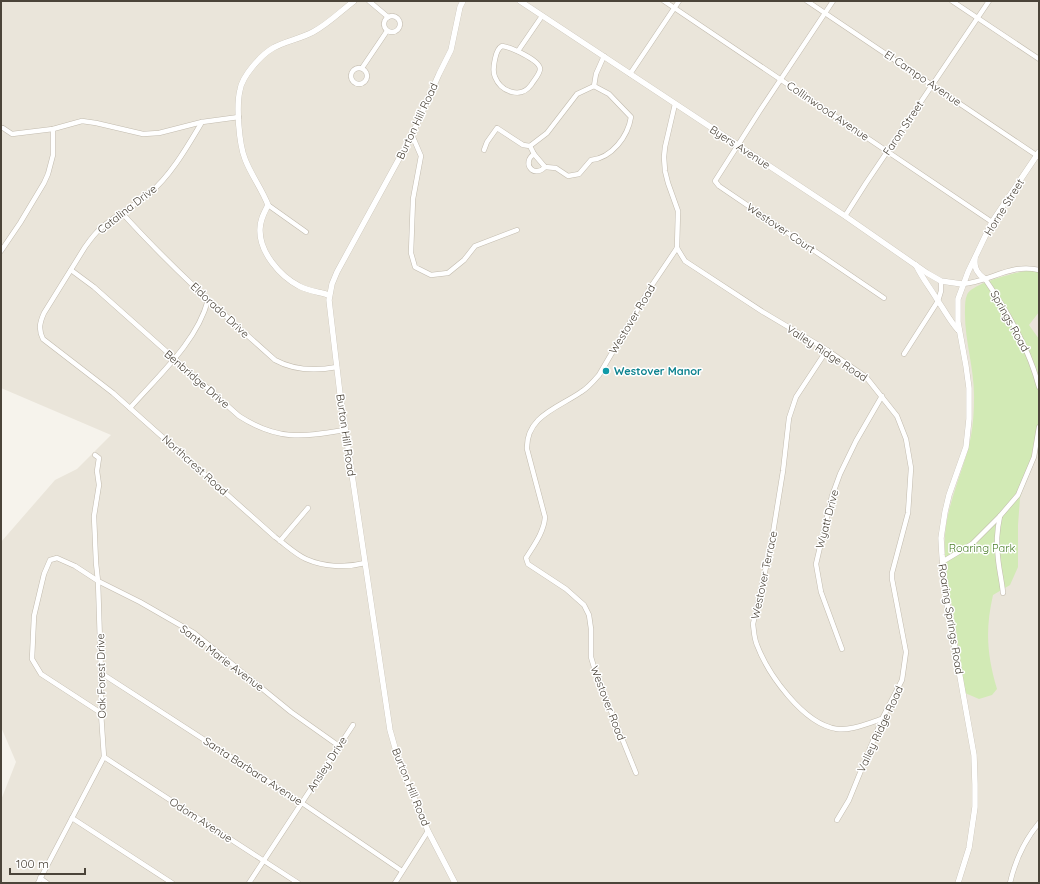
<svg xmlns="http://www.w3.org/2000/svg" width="1040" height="884" font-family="Quicksand,sans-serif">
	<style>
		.residential { fill: #eae5da }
		.green { fill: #d2eab5 }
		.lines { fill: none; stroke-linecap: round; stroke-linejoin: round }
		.minor-casing { stroke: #c2bbae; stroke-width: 5.5 }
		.tertiary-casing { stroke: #c2bbae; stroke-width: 6 }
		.minor { stroke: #fff; stroke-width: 4.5 }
		.tertiary { stroke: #fff; stroke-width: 5.5 }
		.culture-dot { fill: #0f9aa8; stroke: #fff; stroke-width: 1.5 }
		.labels { text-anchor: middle; stroke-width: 3; stroke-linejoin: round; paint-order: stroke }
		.street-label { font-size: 11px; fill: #4b4439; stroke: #fff }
		.culture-label { font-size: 11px; font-weight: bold; fill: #0d838f; stroke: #fff; text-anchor: start }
		.park-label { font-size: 11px; fill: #4a7f2a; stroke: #fff }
	</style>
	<rect width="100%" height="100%" fill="#f6f3ec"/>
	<polygon class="residential" points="1,1 1039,1 1039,883 1,883 1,800 16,762 1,727 1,542 55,480 77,469 111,435 1,388"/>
	<path class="green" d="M 1030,270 L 1039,272 L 1039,312 L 1029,325 L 1039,339 L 1039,437 L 1020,498 L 1018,525 L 1018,567 L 1010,585 L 993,595 C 985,630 987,655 997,689 L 992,695 L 979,699 L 965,693 C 961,666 958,639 953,613 C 952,603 948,593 947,583 C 945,568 944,550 945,535 C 947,507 959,480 967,453 C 972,436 974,418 974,400 C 975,369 964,340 965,310 C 965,305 965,299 967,295 C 971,283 1018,272 1030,270 Z"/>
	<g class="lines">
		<g class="minor-casing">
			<g id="minor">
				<polyline points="369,1 388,17"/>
				<polyline points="664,1 992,222"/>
				<polyline points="807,1 1039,157"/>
				<polyline points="833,1 759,112 715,181 719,186 884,298"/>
				<polyline points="952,1 1039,59"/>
				<circle cx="392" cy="24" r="8"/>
				<path d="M 502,46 C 510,47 540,60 540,69 C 540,74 534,80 531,85 C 521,99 501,92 495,77 C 492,71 494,65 495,59 C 496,54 498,48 502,46 Z"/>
				<polyline points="518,51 542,16"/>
				<circle cx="359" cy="76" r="8"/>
				<polyline points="362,68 387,31"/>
				<polyline points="630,74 679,1"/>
				<path d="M 239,117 L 202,122 C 187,147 172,174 149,194 C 134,206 116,215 101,228 C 95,233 90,240 85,247 L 44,313 C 40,322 38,329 43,339 L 113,393 L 275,537 C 285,544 295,554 306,559 C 324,567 346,568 365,563"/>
				<polyline points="3,128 12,134 53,129 82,121 96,123 143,134 159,133 202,122"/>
				<polyline points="412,135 421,156 413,199 411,253 415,267 431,275 448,273 464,260 475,246 517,230"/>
				<path d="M 530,146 L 534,154 L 545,167 L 556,168 L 568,176 L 579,174 L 591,160 C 612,158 628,136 631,117 L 609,94 L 594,86"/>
				<polyline points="484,150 487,142 497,128 523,145 530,146 547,133 577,94 594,86 596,74 604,56"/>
				<path d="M 534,154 C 521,163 534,179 545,167"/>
				<polyline points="268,205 306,232"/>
				<path d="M 122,213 C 170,266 222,313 275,360 C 295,371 316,371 337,367"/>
				<polyline points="845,216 866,183 989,1"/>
				<polyline points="677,248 685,261 763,312 827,350 866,377 897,416 906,439 911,468 908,513 892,573 892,579 906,652 902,680 882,719 849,800 837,820"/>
				<polyline points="1,251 20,223 44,183 48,174 53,155 53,129"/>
				<path d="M 71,270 L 94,287 L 239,416 C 278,441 302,437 345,430"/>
				<path d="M 985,279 C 1008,312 1029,348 1039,387"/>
				<path d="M 962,284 C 990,282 1010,263 1039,270"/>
				<path d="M 827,350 L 796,397 L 789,418 L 783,471 L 771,545 L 753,624 C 754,631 754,638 757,645 C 768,674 803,724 837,729 C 851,731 868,723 882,719"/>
				<polyline points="904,354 938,301 941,291 941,281"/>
				<path d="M 130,408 C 158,376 197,342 208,300"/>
				<path d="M 1000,516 C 997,530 996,544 998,558 C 999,570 1002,581 1003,593"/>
				<polyline points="280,541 308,508"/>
				<polyline points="942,562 972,544 1000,516 1018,495 1034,457 1039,427"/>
				<polyline points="842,649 821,592 816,564 832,496 840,474 856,441 882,396"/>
				<polyline points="101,673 302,803 402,871"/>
				<polyline points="101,713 41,674 32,659 34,616 44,574 50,560 57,558 75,566 98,581 140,602 194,633 291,712 339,746"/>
				<polyline points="104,757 298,883"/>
				<path d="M 636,773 L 596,674 L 591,657 L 591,629 L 589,615 L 584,605 L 566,589 L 528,564 L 526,558 C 534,545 544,532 545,517 L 527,449 C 526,416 558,408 581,392 C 588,388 593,382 599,375 L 650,288 L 677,248 L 678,211 L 668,183 L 665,171 L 664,157 L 665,147 L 675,104"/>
				<polyline points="72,818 172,883"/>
				<polyline points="40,878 47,883"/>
				<polyline points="38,883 104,757 101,713 101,673 98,581 96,563 94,516 99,485 97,471 99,458 95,455"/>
				<polyline points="249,883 353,725"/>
				<polyline points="395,883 428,831"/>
				<path d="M 1010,883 C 1015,861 1024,841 1039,823"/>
			</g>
		</g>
		<g class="tertiary-casing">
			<g id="tertiary">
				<polyline points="520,1 845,216 927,273 941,281 962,284"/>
				<path d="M 975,259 C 974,269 978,274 985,279"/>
				<path d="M 916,265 C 922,278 931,289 938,301 C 945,311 950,321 958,330"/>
				<path d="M 329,295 C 320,292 308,291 299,286 C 280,276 259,252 260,229 C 260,220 264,213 268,205 C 262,189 251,175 245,159 C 239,144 236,106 240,90 C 242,76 261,55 273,48 C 285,41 300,39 313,32 C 328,24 341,11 354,1"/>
				<polyline points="455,883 428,831 399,762 390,730 340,394 329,300 332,284 337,272 412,135 439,74 451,50 460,7 463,1"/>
				<polyline points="958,883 969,848 975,807 975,784 974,755 946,598 942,555 941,538 945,512 949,495 966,447 969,419 969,388 966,366 958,322 958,299 968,272 992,222 1039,152"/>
			</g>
		</g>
		<use href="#minor" class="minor"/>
		<use href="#tertiary" class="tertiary"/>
	</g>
	<circle class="culture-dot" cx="606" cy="371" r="4"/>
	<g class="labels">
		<g class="street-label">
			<text transform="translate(923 78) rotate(34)" y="4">El Campo Avenue</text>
			<text transform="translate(828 111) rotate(34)" y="4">Collinwood Avenue</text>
			<text transform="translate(417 121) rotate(-65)" y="4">Burton Hill Road</text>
			<text transform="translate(903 128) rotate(-56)" y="4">Faron Street</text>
			<text transform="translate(740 147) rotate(33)" y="4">Byers Avenue</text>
			<text transform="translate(1004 207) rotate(-58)" y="4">Horne Street</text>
			<text transform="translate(127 209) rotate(-38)" y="4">Catalina Drive</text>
			<text transform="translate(781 228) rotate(34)" y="4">Westover Court</text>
			<text transform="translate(220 310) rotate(43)" y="4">Eldorado Drive</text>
			<text transform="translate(632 319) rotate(-59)" y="4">Westover Road</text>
			<text transform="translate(1010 321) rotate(61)" y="4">Springs Road</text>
			<text transform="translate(827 353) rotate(33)" y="4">Valley Ridge Road</text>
			<text transform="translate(197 379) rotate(41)" y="4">Benbridge Drive</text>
			<text transform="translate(346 435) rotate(82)" y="4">Burton Hill Road</text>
			<text transform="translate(195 465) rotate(42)" y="4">Northcrest Road</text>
			<text transform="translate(827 519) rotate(-75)" y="4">Wyatt Drive</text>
			<text transform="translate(764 575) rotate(-78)" y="4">Westover Terrace</text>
			<text transform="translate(951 619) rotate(81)" y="4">Roaring Springs Road</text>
			<text transform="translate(222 658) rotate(37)" y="4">Santa Marie Avenue</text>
			<text transform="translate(101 676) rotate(-91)" y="4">Oak Forest Drive</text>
			<text transform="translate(608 703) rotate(69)" y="4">Westover Road</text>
			<text transform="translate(880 729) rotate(-65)" y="4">Valley Ridge Road</text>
			<text transform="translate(327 764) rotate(-57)" y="4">Ansley Drive</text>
			<text transform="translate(253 771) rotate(33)" y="4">Santa Barbara Avenue</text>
			<text transform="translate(411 787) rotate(68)" y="4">Burton Hill Road</text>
			<text transform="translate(201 820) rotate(33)" y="4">Odom Avenue</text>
		</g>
		<g class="culture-label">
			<text x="614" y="375">Westover Manor</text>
		</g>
		<g class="park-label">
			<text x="982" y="552">Roaring Park</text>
		</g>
	</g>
	<rect width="1040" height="884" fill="none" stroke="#4b4439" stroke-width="4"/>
	<path d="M10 868v6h75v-6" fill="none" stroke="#4b4439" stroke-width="2"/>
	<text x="16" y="868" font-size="12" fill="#4b4439" stroke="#ffffff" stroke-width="3" paint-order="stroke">100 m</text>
</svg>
